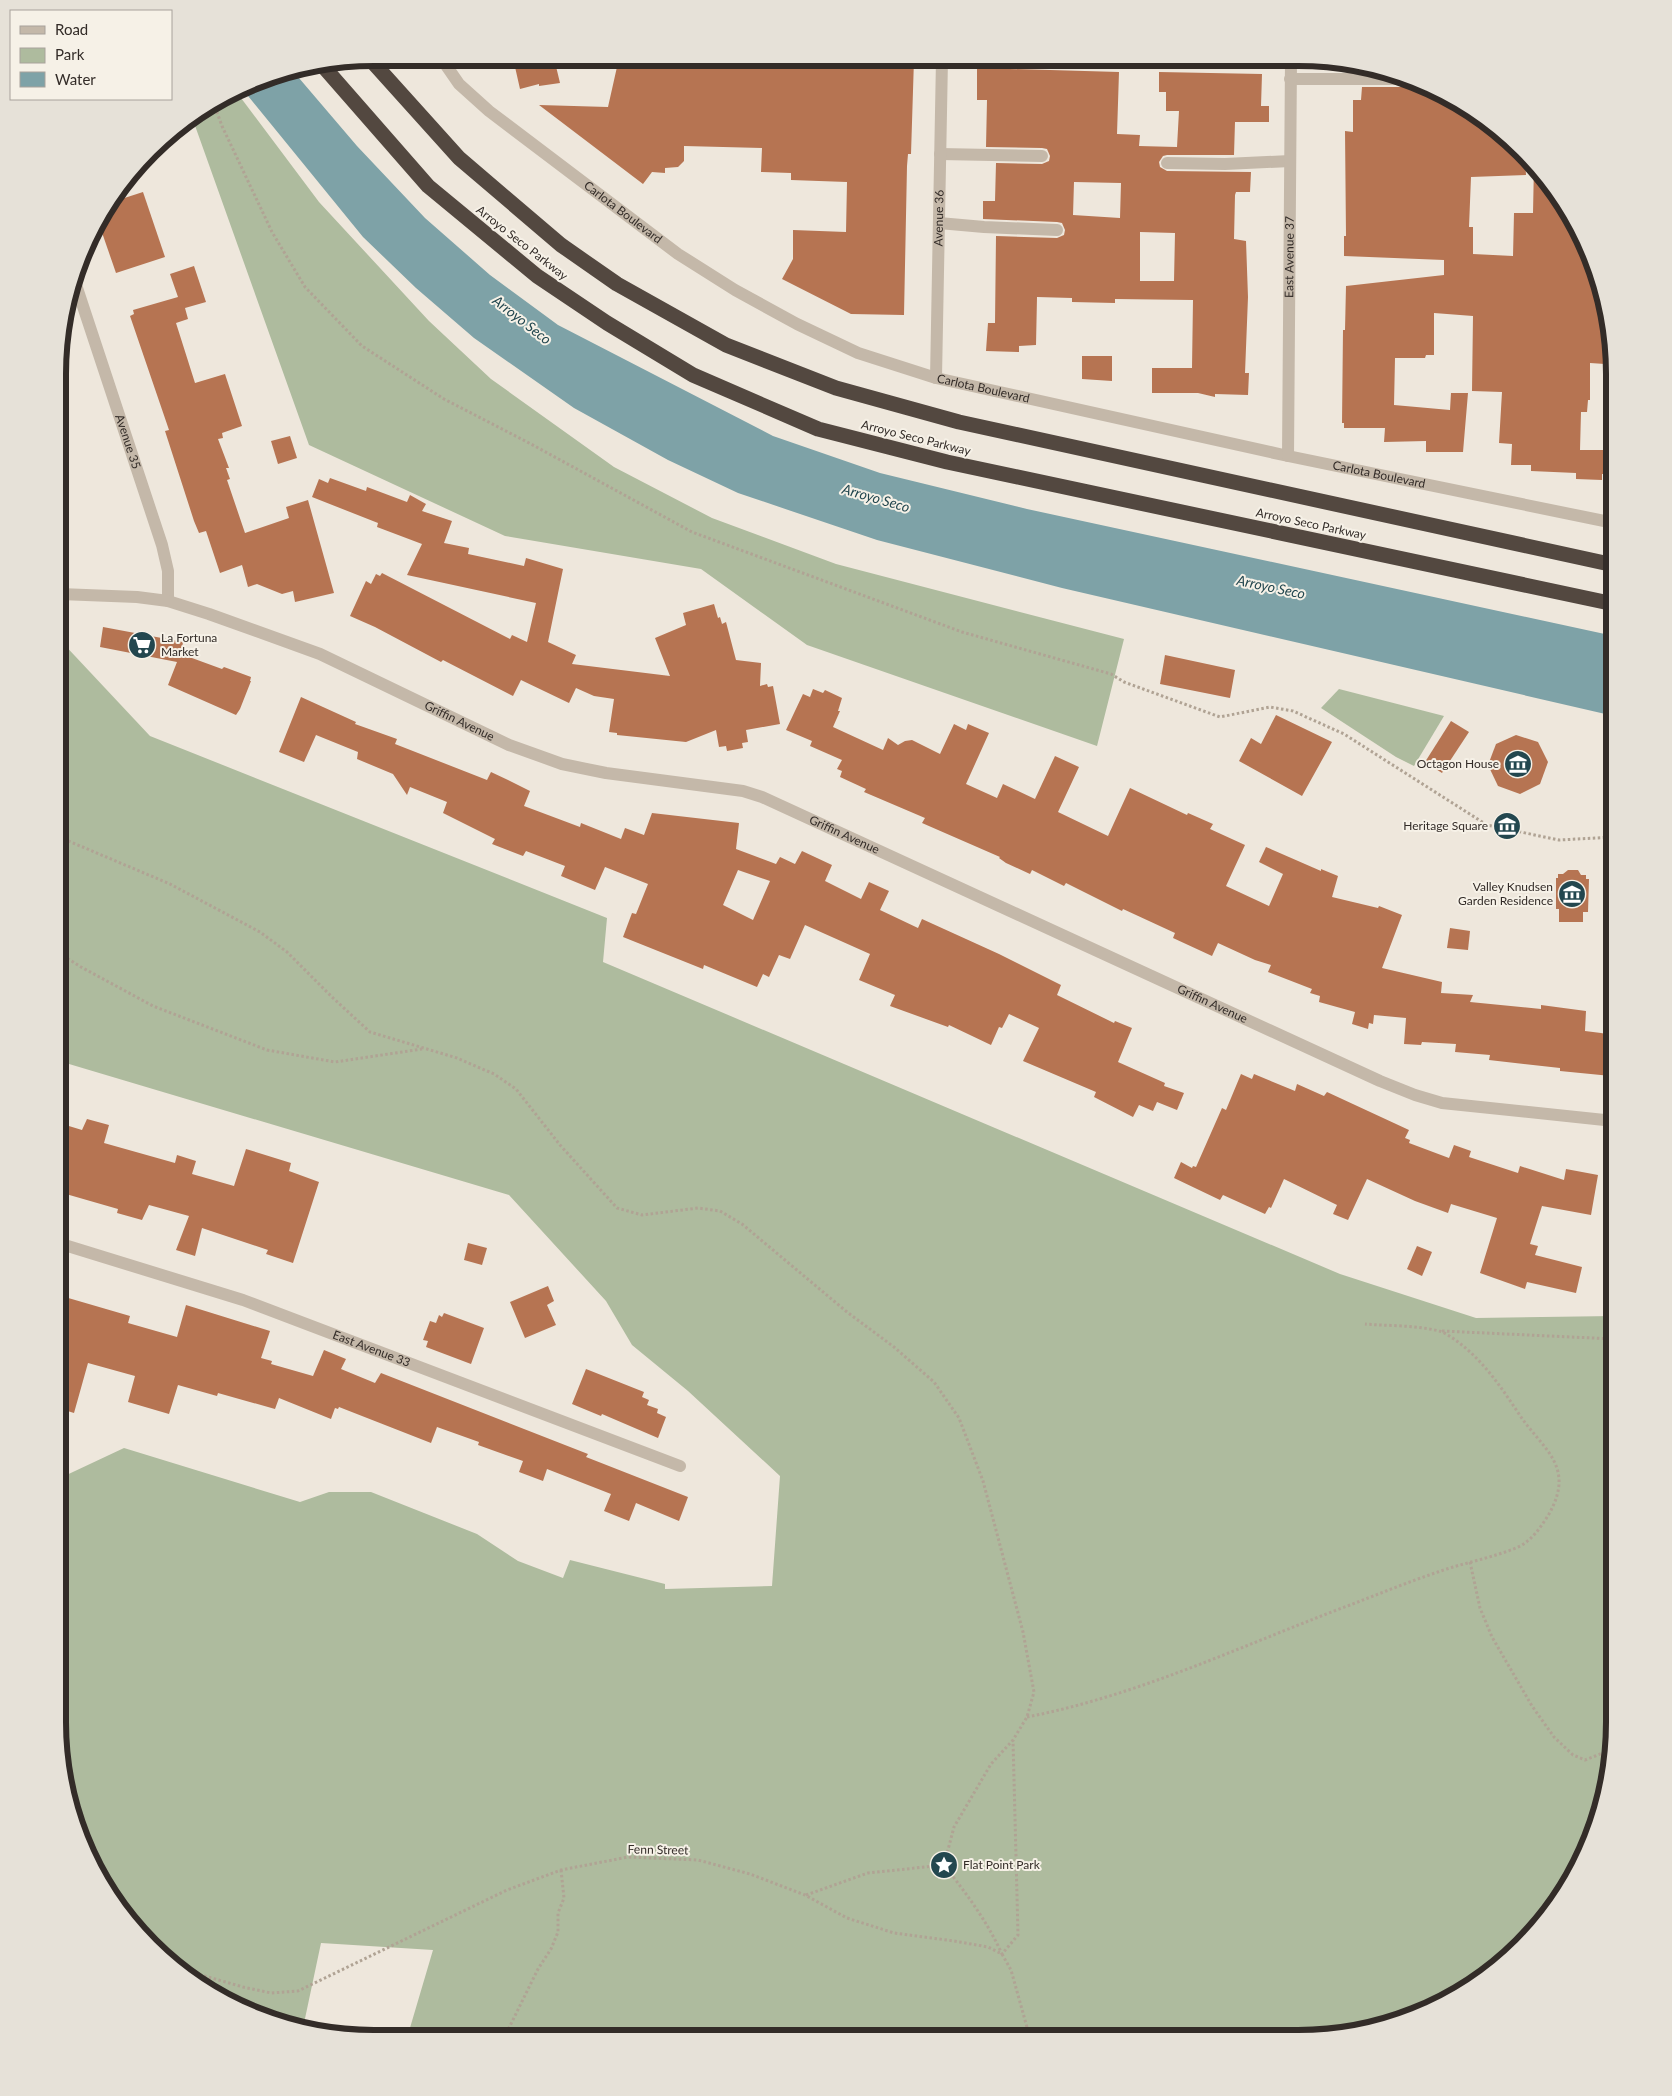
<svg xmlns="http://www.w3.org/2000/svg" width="1672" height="2096" font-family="Lato,sans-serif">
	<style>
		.green { fill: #aebb9e }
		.water { fill: #7ea2a7 }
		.building { fill: #b67452; fill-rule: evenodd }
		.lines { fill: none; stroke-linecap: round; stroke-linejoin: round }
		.path { stroke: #b0a394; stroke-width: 3; stroke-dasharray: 2.5 2.5; stroke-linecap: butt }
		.minor { stroke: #c4b8a9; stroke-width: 12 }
		.highway { stroke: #534840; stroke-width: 15 }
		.labels { text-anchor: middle; stroke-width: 4; stroke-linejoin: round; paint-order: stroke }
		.street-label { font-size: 12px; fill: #332c28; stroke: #f6f1e7 }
		.poi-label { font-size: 12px; fill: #332c28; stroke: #f6f1e7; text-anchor: end }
		.water-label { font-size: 14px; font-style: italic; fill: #23474f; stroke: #f6f1e7 }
		.rim { fill: none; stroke: #332c28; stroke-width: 6 }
	</style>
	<rect width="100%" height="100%" fill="#eee7dc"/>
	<g class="green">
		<polygon points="238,94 319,202 429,321 491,379 614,467 712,518 836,564 1124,639 1097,746 807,645 701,569 505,536 309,445 193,120"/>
		<polygon points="60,640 150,736 607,918 603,962 1340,1274 1476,1318 1614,1316 1614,1742 1598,1823 1572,1880 1522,1946 1456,1996 1380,2028 1318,2038 407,2038 433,1950 321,1943 303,2028 273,2022 198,1985 136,1931 100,1880 68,1804 58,1722 58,1479 124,1448 300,1502 329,1492 371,1492 477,1534 518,1561 563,1578 570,1560 665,1584 665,1589 772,1586 780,1476 688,1391 632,1345 606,1301 509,1195 59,1061"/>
		<polygon points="1339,689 1444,716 1414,766 1396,757 1321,708"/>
	</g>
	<polygon class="water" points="293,71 357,146 425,218 490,275 558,325 773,436 880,473 1027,509 1614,636 1614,716 1062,588 877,540 738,493 668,460 574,408 474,338 416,288 363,237 244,91 272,74"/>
	<g class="building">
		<polygon points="513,58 554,58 560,83 539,86 539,84 520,89"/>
		<polygon points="619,58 914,59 911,154 908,154 907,166 904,315 851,314 782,279 793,259 793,230 846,232 847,182 791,180 791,173 761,172 762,148 684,146 684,161 678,167 665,168 665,173 652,172 643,184 539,105 608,107"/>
		<path d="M 977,68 L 1119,72 L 1117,134 L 1140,135 L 1139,146 L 1177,147 L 1179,111 L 1166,111 L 1166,92 L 1159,92 L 1159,72 L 1262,74 L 1261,106 L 1269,106 L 1269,122 L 1235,122 L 1234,155 L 1167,155 L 1163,156 L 1159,162 L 1160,167 L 1167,171 L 1251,172 L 1250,192 L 1236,192 L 1235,195 L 1234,239 L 1246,241 L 1248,297 L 1245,373 L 1249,373 L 1248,395 L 1215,394 L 1215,397 L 1198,393 L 1152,393 L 1152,368 L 1192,368 L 1193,300 L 1115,299 L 1115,303 L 1072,302 L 1072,298 L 1037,297 L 1036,345 L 1019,346 L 1019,352 L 986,351 L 988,323 L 995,323 L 996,236 L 1057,238 L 1064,235 L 1065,230 L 1062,223 L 1057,222 L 983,219 L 983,201 L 995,201 L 996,163 L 1042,164 L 1049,161 L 1050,156 L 1047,149 L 1042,148 L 986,147 L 987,100 L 977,100 ZM 1074,182 L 1121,183 L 1120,218 L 1073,215 ZM 1140,232 L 1175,233 L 1174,281 L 1140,281 Z"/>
		<polygon points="1419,82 1474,111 1525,156 1526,175 1471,177 1469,227 1473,227 1473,254 1513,256 1514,213 1533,213 1534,164 1572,216 1604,292 1606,307 1607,356 1605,356 1605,364 1590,363 1590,400 1588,400 1587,412 1581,412 1580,450 1610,450 1610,474 1602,474 1602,480 1576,479 1576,473 1531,471 1531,465 1511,465 1512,444 1499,443 1502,392 1472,391 1473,316 1434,313 1434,355 1426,355 1425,358 1395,358 1394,405 1450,410 1451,393 1468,393 1463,452 1426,452 1426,441 1384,442 1385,428 1344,428 1344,423 1342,423 1343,330 1345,330 1346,286 1444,275 1444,260 1344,256 1344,236 1346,236 1345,131 1353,132 1353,100 1361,100 1362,87 1411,87 1415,86"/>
		<polygon points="143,192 165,257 116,273 98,221 112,202"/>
		<polygon points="194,266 206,302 185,308 188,319 176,323 195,383 225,374 242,426 222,433 223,438 218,439 229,468 226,468 230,479 227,480 245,533 289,518 286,507 308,500 334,593 295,602 293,591 282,594 257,584 248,587 242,565 220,573 206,531 199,533 194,521 165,431 169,430 130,316 134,314 133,310 178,297 170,274"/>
		<polygon points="1082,356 1112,356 1112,381 1082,379"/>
		<polygon points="290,436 297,458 278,464 271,441"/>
		<polygon points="330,478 366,491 367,487 407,502 410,495 426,504 422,511 452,521 444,543 469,548 468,554 524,566 526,558 563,569 548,642 576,655 572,664 670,676 655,638 686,625 683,613 714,604 718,618 720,617 722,624 726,622 736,660 761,663 760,686 767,684 768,687 773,686 780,724 746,730 748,742 742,743 743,748 727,751 726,746 719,747 716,730 686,742 617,735 617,733 609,732 614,699 594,696 576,688 569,703 521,680 513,696 443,660 441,662 375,627 350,616 366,581 371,584 376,574 380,576 382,573 510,639 512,635 527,642 536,603 407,575 422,544 377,527 378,523 312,497 319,479 328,483"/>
		<polygon points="103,627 183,642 181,654 222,669 224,667 251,677 250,681 251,681 240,709 236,715 168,685 177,662 100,647"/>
		<polygon points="1165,655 1235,670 1230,698 1160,684"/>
		<polygon points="813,689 823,693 825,690 842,698 838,711 840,711 833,727 883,750 888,738 898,745 905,741 912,740 940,754 954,724 966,730 968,724 989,733 966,784 997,798 1003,784 1035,799 1055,756 1079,767 1058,812 1108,836 1130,788 1187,815 1188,813 1213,824 1210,829 1245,845 1226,886 1269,906 1283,874 1259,862 1266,847 1321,871 1321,869 1338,876 1332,897 1378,908 1379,906 1402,915 1382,968 1442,982 1441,993 1473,995 1470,1002 1541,1009 1541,1005 1586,1011 1585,1031 1601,1033 1606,1034 1606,1039 1614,1040 1614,1071 1612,1071 1611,1076 1560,1071 1560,1068 1489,1060 1490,1055 1455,1052 1456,1044 1422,1042 1421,1045 1404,1044 1406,1018 1374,1015 1373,1024 1369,1023 1368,1029 1352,1024 1355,1012 1319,1002 1320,996 1310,993 1312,989 1268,972 1271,965 1255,960 1218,943 1212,956 1173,938 1175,933 1123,909 1122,911 1066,883 1064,886 1032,870 1030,874 1006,863 999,858 1000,857 922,823 925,818 864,792 866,789 840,777 842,771 837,769 842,760 810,746 812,741 786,730 803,694 810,697"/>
		<path d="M 301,697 L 356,722 L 355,724 L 397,739 L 395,744 L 487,780 L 491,772 L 508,780 L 530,791 L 524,806 L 580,827 L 581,823 L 621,839 L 625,828 L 644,835 L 652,813 L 739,823 L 736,849 L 776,864 L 780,857 L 795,864 L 802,851 L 832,865 L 825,881 L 861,899 L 869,882 L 889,891 L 880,910 L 918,928 L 922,919 L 999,954 L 1061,985 L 1057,995 L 1114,1023 L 1115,1021 L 1132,1028 L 1118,1062 L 1165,1083 L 1164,1086 L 1184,1093 L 1177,1110 L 1157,1102 L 1153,1111 L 1139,1105 L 1133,1117 L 1094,1097 L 1096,1092 L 1023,1061 L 1039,1028 L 1009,1014 L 1002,1028 L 999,1027 L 991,1045 L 949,1025 L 948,1027 L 890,1006 L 895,995 L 859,980 L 870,954 L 805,925 L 790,959 L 779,955 L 769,977 L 763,974 L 757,987 L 704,965 L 703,969 L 623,937 L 632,913 L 636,914 L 648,884 L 605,867 L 595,890 L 561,876 L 565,866 L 526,851 L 523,856 L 492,844 L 495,839 L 443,813 L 447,802 L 410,787 L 407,795 L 393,774 L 357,759 L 358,752 L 316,735 L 304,762 L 279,752 ZM 738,870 L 770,881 L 753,920 L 723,905 Z"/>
		<polygon points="1276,715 1332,742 1302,796 1239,761 1251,738 1261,744"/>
		<polygon points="1451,721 1469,732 1442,773 1425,762"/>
		<polygon points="1516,735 1538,742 1548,762 1540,784 1520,794 1498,786 1488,765 1496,744"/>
		<polygon points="1568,870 1578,870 1581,875 1586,875 1586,879 1589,879 1588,912 1583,912 1583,922 1559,922 1559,909 1556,909 1556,878 1558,878 1558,874 1563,874"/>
		<polygon points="1450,928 1470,931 1468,950 1447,948"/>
		<polygon points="1241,1074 1252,1079 1254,1074 1295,1091 1297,1084 1324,1096 1327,1092 1409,1130 1405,1138 1410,1140 1409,1143 1449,1158 1454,1145 1471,1151 1469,1157 1518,1173 1520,1166 1564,1180 1566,1169 1598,1175 1591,1215 1542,1206 1530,1244 1538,1246 1535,1255 1582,1267 1576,1293 1527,1282 1525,1289 1480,1273 1497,1218 1451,1204 1448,1213 1415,1201 1367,1179 1348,1220 1333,1214 1337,1205 1284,1179 1271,1208 1269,1207 1265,1214 1223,1195 1220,1200 1174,1178 1181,1162 1192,1168 1193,1166 1196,1167 1222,1108 1226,1110"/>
		<polygon points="87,1119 109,1125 104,1143 175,1163 177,1155 196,1161 192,1174 234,1186 246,1149 291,1163 289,1171 319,1182 293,1263 266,1254 268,1250 202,1228 195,1256 176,1250 189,1216 149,1205 142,1220 117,1213 118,1209 59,1192 59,1123 82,1130"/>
		<polygon points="468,1243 487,1248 482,1265 464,1260"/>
		<polygon points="1417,1246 1432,1252 1422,1276 1407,1269"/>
		<polygon points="548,1286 554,1301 547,1305 556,1325 525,1338 510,1302"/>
		<polygon points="58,1295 130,1316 128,1323 177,1337 186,1305 270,1331 261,1358 272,1361 271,1364 313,1376 324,1350 346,1359 341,1369 375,1383 381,1373 588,1454 586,1457 688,1497 679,1521 636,1503 629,1521 604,1511 611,1494 547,1469 543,1481 519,1472 523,1461 478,1445 479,1442 437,1427 431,1443 339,1407 338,1409 335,1408 331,1419 279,1398 275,1409 218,1393 217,1396 178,1385 169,1414 128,1402 135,1376 88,1363 74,1413 58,1408"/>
		<polygon points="444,1313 484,1328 471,1364 426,1347 428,1341 423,1340 430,1321 436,1323 439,1315 442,1317"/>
		<polygon points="586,1369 644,1392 642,1397 649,1400 647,1405 658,1409 657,1413 666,1417 658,1438 602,1414 601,1416 572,1404"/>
	</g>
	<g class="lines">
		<g class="path">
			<polyline points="215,107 222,126 272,232 305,287 362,346 444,399 531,444 692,532 962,632 1111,674 1124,682 1220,717 1270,707 1293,711 1344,734 1487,825 1559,840 1614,837"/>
			<polyline points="59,837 170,884 260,932 287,952 333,998 370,1032 457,1058 494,1074 516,1089 560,1145 617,1208 642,1215 698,1208 720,1211 742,1224 847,1312 894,1347 934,1382 959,1418 983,1481 1023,1632 1034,1692 1027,1717 1013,1740 991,1764 954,1827 944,1865"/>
			<polyline points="59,953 81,967 153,1006 267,1050 335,1062 422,1049"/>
			<polyline points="1442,1331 1614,1339"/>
			<polyline points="1470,1562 1480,1608 1492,1637 1532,1706 1554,1737 1573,1755 1585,1760 1613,1749"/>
			<path d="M 1027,1717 C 1140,1695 1243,1645 1350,1605 C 1384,1592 1418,1578 1453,1567 C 1474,1561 1496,1556 1516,1548 C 1531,1542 1541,1527 1549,1514 C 1577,1464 1540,1448 1517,1411 C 1499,1384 1481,1358 1454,1339 C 1449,1336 1444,1332 1439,1331 C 1415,1325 1389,1326 1365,1324"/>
			<path d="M 944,1865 C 966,1893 987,1921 1002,1954 L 1018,1935 L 1013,1740"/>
			<polyline points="806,1895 868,1873 944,1865"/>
			<polyline points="180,1969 243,1987 271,1993 298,1991 507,1890 561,1870 628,1857 698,1860 750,1874 805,1895 847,1918 894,1933 954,1941 988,1947 1002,1954 1011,1970 1030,2038"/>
			<polyline points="504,2038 538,1969 551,1949 558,1932 558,1913 564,1898 561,1870"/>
		</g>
		<g class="minor">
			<path id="s1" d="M 441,58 L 459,84 L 489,111 L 678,254 L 735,290 L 797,324 L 858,353 L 936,378 L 1288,456 L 1614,523"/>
			<polyline points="1290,79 1411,79"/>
			<polyline points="940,154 1042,156"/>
			<polyline points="1167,163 1225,164 1290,161"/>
			<polyline points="939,223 984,227 1057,230"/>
			<path id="s2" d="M 76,285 L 162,545 L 168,571 L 168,601"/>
			<path id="s3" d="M 936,378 L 942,59"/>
			<path id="s4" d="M 1288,456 L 1291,60"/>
			<path id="s5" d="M 60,594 L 137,597 L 168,601 L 209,614 L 320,654 L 509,745 L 562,764 L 606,773 L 743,791 L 762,797 L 1380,1081 L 1415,1095 L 1442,1103 L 1614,1121"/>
			<path id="s6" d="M 58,1243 L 243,1300 L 680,1466"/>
		</g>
		<g class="highway">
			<polyline points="369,58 459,158 561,245 617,284 726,345 836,388 959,422 1614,565"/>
			<polyline points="323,66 428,186 537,276 607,323 693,375 818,429 947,462 1614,604"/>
		</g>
	</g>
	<defs>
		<g id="supermarket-disc" transform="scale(1.4375)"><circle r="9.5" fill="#23474f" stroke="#f6f1e7"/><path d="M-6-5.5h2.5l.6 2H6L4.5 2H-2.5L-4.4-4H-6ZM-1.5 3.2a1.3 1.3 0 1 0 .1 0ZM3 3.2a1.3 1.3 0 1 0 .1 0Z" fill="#fff"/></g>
		<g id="museum-disc" transform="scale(1.4375)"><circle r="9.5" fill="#23474f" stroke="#f6f1e7"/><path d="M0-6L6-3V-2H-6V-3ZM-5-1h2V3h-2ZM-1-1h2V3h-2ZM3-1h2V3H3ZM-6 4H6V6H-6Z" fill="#fff"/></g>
		<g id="sight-disc" transform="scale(1.4375)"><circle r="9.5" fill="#23474f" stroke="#f6f1e7"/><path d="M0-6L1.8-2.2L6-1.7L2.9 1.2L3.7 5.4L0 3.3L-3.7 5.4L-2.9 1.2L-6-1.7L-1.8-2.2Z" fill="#fff"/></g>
	</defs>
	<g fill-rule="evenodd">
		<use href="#supermarket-disc" x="142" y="645"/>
		<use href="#museum-disc" x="1518" y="764"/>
		<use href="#museum-disc" x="1507" y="826"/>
		<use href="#museum-disc" x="1572" y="894"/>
		<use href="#sight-disc" x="944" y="1865"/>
	</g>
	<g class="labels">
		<g class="street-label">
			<text dy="4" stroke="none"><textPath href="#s1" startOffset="240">Carlota Boulevard</textPath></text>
			<text dy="4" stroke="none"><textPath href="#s3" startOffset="160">Avenue 36</textPath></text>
			<text transform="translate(522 243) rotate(38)" y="4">Arroyo Seco Parkway</text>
			<text dy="4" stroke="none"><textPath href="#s4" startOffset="199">East Avenue 37</textPath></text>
			<text dy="4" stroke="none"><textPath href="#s1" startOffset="645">Carlota Boulevard</textPath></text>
			<text transform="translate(916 438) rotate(14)" y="4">Arroyo Seco Parkway</text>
			<text dy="4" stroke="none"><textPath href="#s2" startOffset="165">Avenue 35</textPath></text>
			<text dy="4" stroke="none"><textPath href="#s1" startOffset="1050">Carlota Boulevard</textPath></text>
			<text transform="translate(1311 524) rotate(12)" y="4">Arroyo Seco Parkway</text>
			<text dy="4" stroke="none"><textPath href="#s5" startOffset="424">Griffin Avenue</textPath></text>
			<text dy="4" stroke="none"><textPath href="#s5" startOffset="829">Griffin Avenue</textPath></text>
			<text dy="4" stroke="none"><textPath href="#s5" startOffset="1234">Griffin Avenue</textPath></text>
			<text dy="4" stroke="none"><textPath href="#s6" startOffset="331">East Avenue 33</textPath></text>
			<text transform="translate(658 1850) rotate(1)" y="4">Fenn Street</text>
		</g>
		<g class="poi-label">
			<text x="161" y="642" text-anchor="start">La Fortuna<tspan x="161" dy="14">Market</tspan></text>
			<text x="1499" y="768">Octagon House</text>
			<text x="1488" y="830">Heritage Square</text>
			<text x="1553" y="891">Valley Knudsen<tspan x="1553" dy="14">Garden Residence</tspan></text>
			<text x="963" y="1869" text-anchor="start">Flat Point Park</text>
		</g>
		<g class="water-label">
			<text transform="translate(522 320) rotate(38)" y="5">Arroyo Seco</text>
			<text transform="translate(876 498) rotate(16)" y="5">Arroyo Seco</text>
			<text transform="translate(1271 587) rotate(12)" y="5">Arroyo Seco</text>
		</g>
	</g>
	<path d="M0 0H1672V2096H0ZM374 66H1298A308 308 0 0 1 1606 374V1722A308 308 0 0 1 1298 2030H374A308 308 0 0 1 66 1722V374A308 308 0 0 1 374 66Z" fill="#e6e1d8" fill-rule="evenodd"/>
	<path class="rim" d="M374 66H1298A308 308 0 0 1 1606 374V1722A308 308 0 0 1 1298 2030H374A308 308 0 0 1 66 1722V374A308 308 0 0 1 374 66Z"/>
	<rect x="10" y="10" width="162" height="90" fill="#f6f1e7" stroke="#a8a29b"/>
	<rect x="20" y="26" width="25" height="8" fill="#c4b8a9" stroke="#a8a29b"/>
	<text x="55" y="35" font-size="15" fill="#332c28">Road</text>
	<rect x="20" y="48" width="25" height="15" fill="#aebb9e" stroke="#a8a29b"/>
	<text x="55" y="60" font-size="15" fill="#332c28">Park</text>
	<rect x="20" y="72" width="25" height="15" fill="#7ea2a7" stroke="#a8a29b"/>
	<text x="55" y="85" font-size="15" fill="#332c28">Water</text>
</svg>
